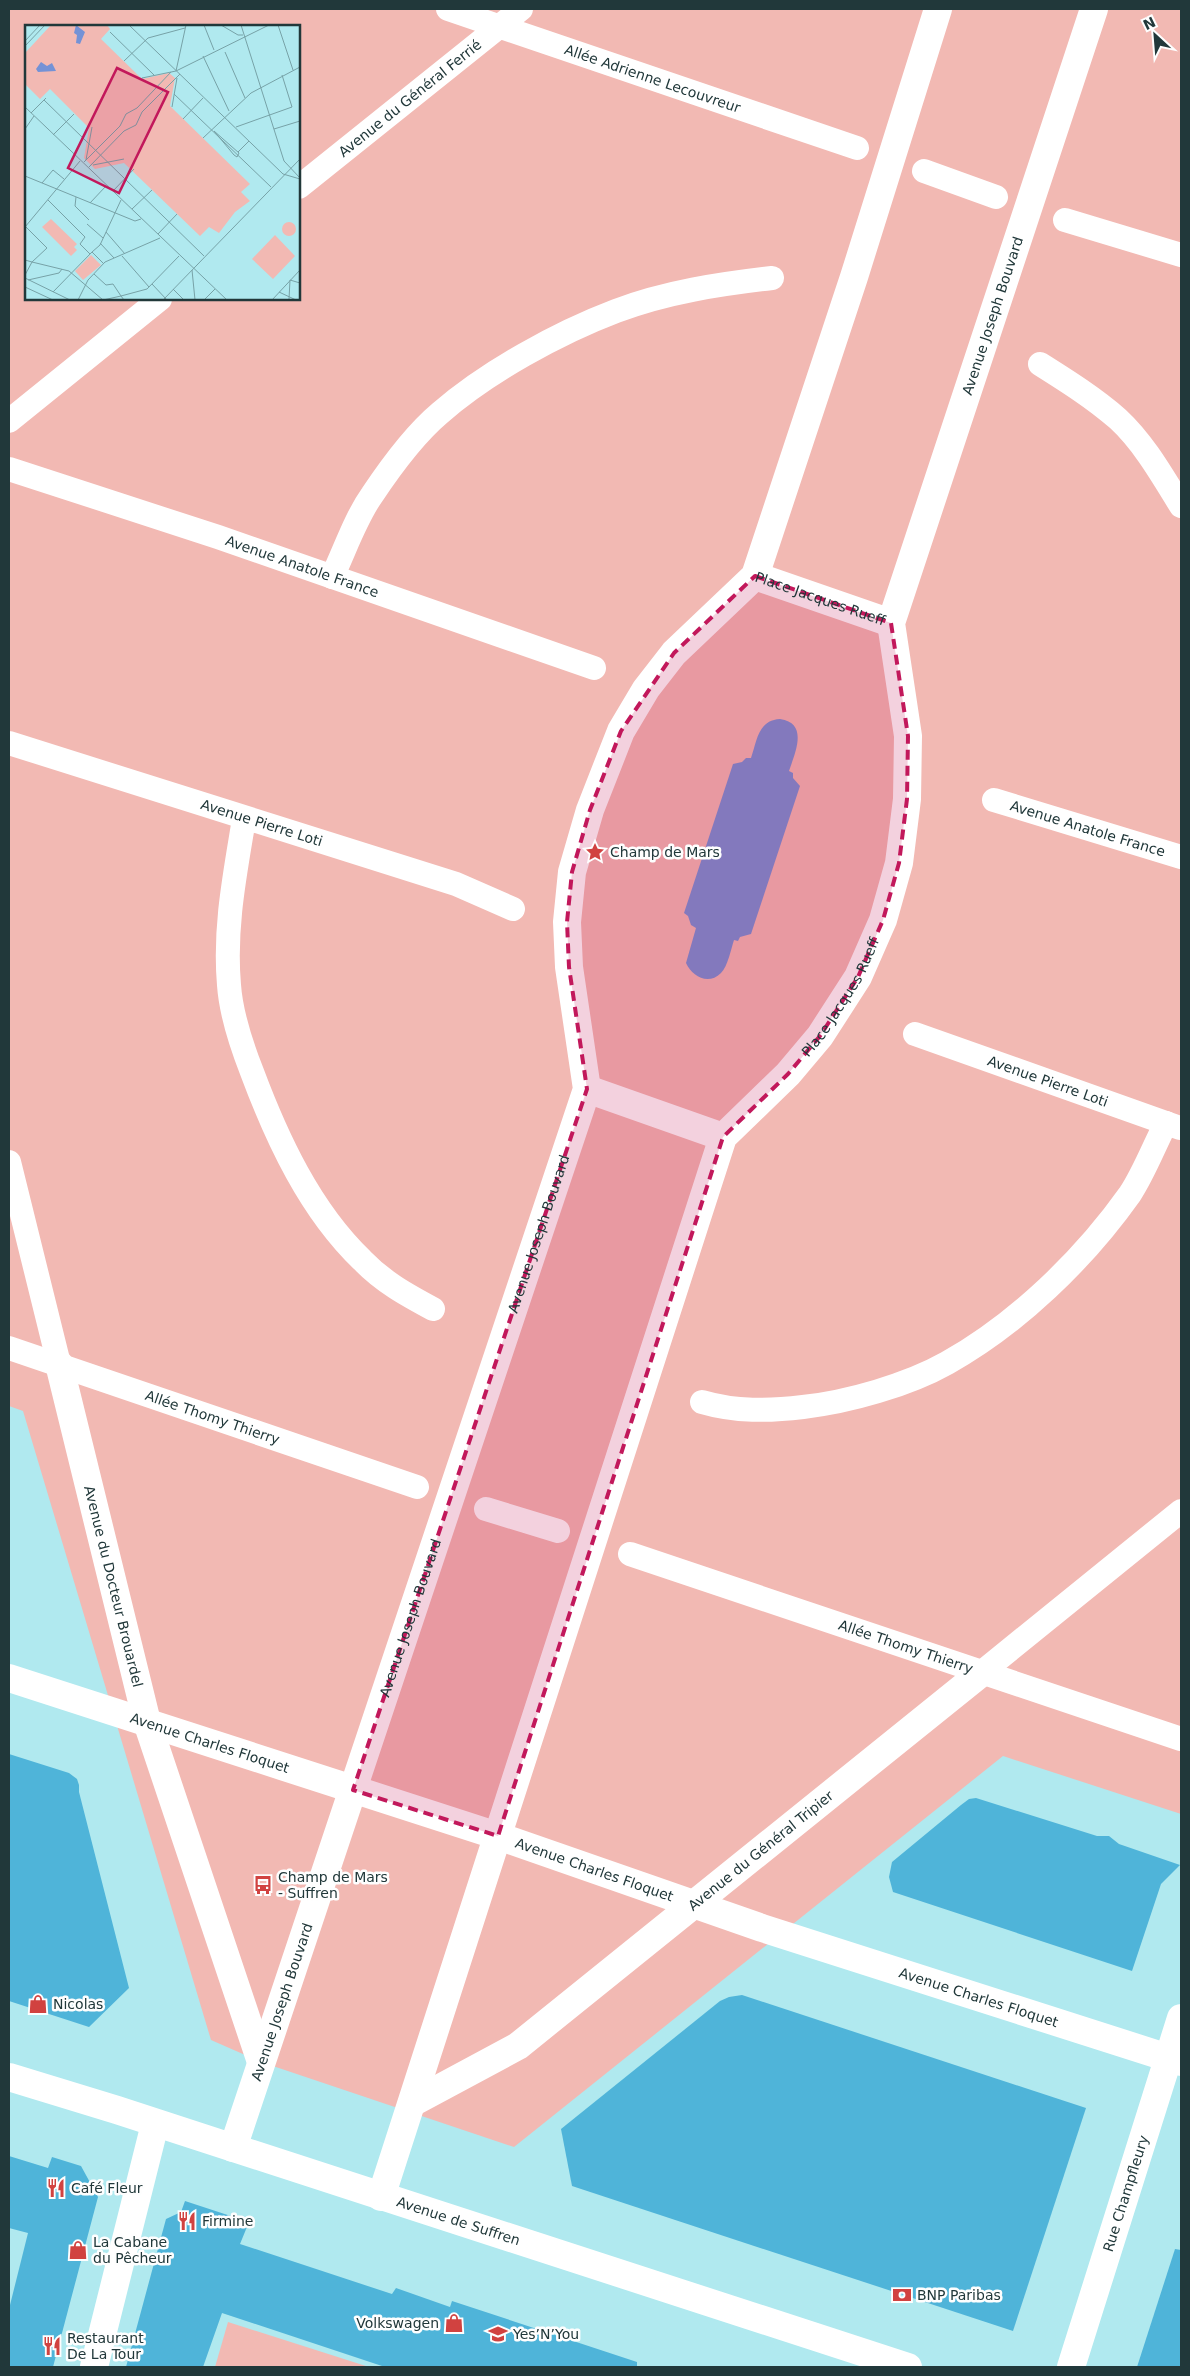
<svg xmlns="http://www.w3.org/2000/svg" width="1190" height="2376" font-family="'DejaVu Sans',sans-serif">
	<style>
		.green { fill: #f2b9b3; fill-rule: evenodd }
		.water { fill: #7492d6 }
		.building { fill: #4fb4d9 }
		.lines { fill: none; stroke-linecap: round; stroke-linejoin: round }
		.pedestrian { stroke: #fff; stroke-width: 24 }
		.minor { stroke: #fff; stroke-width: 28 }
		.secondary { stroke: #fff; stroke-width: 28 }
		.marked { fill: #c2185b; fill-opacity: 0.2; stroke: #c2185b; stroke-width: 4; stroke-dasharray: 10 6; stroke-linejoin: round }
		.labels { text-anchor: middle; stroke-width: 5; stroke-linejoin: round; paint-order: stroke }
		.street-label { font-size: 14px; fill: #21383a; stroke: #fefefe }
		.poi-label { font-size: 14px; fill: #21383a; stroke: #fefefe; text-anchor: start }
		.inset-road { fill: none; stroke: #77a2a7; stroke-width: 1 }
		.view { fill: #c2185b; fill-opacity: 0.15; stroke: #c2185b; stroke-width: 2.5 }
		.inset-edge { fill: none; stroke: #21383a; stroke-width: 2.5 }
	</style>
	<rect width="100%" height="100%" fill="#b0e9ef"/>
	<g class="green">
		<path d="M 9,9 L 1181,9 L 1181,1814 L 1003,1756 L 514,2147 L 261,2062 L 211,2040 L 23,1411 L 9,1406 ZM 26,26 L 299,26 L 299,299 L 26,299 Z"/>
		<polygon points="228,2322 369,2367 215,2367"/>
	</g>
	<path class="water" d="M 780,719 C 809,723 795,753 789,771 L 793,773 L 793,778 L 800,786 L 751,934 L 740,937 L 738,941 L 734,940 C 731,949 728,966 721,973 C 708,986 692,976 686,963 L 696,928 L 691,925 L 688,916 L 684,913 L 733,764 L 742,762 L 746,758 L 751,758 C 757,741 758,720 780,719 Z"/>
	<g class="building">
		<polygon points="9,1754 69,1773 77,1779 79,1785 79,1792 129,1988 89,2027 9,2001"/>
		<polygon points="976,1798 1097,1836 1109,1836 1119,1844 1180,1865 1161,1884 1132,1971 893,1892 889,1877 892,1862 961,1805 969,1799"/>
		<polygon points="742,1995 1086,2108 1013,2331 572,2186 561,2129 720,2001 729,1997"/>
		<polygon points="9,2156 48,2168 52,2157 81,2166 98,2197 53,2367 9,2367 9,2309 28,2233 9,2228"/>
		<polygon points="185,2201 249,2222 240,2244 392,2294 396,2288 450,2307 452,2301 637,2362 637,2367 385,2367 222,2313 203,2367 126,2367 166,2219 181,2212"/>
		<polygon points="1175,2249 1181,2250 1181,2367 1137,2367"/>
	</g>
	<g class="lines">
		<g class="pedestrian">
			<path id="s1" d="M 448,9 L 857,148"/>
			<polyline points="924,171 996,197"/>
			<path id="s2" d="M 299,187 L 521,9"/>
			<polyline points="1065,220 1181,255"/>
			<path d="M 1040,364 C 1067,381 1094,398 1118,419 C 1144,443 1163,477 1181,506"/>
			<polyline points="9,421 160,299"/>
			<path id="s3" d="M 9,469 L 218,537 L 594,668"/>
			<path d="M 332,577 C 345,550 355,519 372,495 C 390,468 415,434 440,413 C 487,372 558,333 616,311 C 666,292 720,284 772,278"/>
			<path id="s4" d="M 9,743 L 456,884 L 513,909"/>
			<path id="s5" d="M 994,800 L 1181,857"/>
			<path d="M 244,819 C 235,874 224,928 229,985 C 231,1014 241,1044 252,1072 C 277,1139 310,1210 362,1260 C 383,1282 407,1295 433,1309"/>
			<path id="s6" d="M 915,1034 L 1180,1128"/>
			<polyline points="9,1162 59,1364"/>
			<path id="s7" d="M 9,1348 L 417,1487"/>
			<path d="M 702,1402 C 736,1412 769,1411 803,1407 C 848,1402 908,1385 947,1363 C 1017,1324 1084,1259 1130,1194 C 1144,1173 1154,1146 1166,1123"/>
			<polyline points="486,1509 558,1531"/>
			<path id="s8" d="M 630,1554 L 1181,1739"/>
			<polyline points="981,1673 1181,1511"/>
		</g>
		<g class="minor">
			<path id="s9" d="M 755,576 L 891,623"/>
			<polyline points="587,1089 723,1137"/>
			<path id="s10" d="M 59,1364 L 147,1722 L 261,2062"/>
			<path id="s11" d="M 9,1678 L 498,1836 L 762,1928 L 1181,2062"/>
			<path id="s12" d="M 412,2103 L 518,2046 L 981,1673"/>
			<path id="s13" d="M 233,2148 L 587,1089 L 569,967 L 567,922 L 572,872 L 590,810 L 621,731 L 646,689 L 674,653 L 755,576 L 854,277 L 938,9"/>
			<path id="s14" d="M 381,2197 L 723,1137 L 788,1074 L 820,1036 L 858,977 L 883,920 L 899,863 L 907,799 L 908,736 L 891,623 L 1094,9"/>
			<polyline points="94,2367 155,2124"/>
			<path id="s15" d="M 1071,2367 L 1181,2018"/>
		</g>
		<path class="secondary" id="s16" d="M 9,2077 L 117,2110 L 908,2367"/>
	</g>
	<path class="marked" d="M 755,576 L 891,623 L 908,736 L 907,799 L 899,863 L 883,920 L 858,977 L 820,1036 L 788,1074 L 723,1137 L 498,1836 L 353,1790 L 587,1089 L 569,967 L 567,922 L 572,872 L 590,810 L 621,731 L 674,653 Z"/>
	<defs>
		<g id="sight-bare" transform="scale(1.5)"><path d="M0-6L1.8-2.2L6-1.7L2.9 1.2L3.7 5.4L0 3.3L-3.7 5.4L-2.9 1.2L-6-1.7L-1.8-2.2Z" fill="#d14240" stroke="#fefefe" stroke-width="2.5" paint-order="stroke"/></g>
		<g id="bus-bare" transform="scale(1.5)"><path d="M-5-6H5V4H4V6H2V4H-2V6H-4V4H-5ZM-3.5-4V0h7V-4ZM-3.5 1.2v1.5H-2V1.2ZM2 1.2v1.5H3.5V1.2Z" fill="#d14240" stroke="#fefefe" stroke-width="2.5" paint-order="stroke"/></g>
		<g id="shop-bare" transform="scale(1.5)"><path d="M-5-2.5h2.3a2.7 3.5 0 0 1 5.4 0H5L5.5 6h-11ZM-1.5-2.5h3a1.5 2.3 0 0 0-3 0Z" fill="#d14240" stroke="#fefefe" stroke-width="2.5" paint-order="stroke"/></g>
		<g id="restaurant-bare" transform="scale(1.5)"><path d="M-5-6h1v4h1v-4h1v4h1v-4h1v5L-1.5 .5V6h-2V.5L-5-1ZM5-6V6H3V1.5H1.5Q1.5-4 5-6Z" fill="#d14240" stroke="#fefefe" stroke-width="2.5" paint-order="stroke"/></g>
		<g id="bank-bare" transform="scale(1.5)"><path d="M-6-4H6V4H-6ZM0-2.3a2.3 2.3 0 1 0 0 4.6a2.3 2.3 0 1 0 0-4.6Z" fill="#d14240" stroke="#fefefe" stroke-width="2.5" paint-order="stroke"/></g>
		<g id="school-bare" transform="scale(1.5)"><path d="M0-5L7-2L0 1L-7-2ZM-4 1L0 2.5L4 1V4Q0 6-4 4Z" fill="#d14240" stroke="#fefefe" stroke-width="2.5" paint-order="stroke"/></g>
	</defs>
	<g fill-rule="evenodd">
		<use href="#sight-bare" x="595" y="852"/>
		<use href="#bus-bare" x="263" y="1885"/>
		<use href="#shop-bare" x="38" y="2004"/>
		<use href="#restaurant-bare" x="56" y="2188"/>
		<use href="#restaurant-bare" x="187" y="2221"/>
		<use href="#shop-bare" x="78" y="2250"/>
		<use href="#bank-bare" x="902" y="2295"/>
		<use href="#shop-bare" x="454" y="2323"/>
		<use href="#school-bare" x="498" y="2334"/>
		<use href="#restaurant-bare" x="52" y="2346"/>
	</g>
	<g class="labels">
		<g class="street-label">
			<text dy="5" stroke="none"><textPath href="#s1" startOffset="216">Allée Adrienne Lecouvreur</textPath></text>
			<text dy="5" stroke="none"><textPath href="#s2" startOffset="142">Avenue du Général Ferrié</textPath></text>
			<text dy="5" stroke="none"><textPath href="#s14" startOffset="2011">Avenue Joseph Bouvard</textPath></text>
			<text dy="5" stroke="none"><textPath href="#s3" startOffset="309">Avenue Anatole France</textPath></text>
			<text dy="5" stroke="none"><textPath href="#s9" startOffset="69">Place Jacques Rueff</textPath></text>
			<text dy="5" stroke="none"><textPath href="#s4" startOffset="265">Avenue Pierre Loti</textPath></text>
			<text dy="5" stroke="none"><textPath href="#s5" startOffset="98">Avenue Anatole France</textPath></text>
			<text dy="5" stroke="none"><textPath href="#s14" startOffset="1298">Place Jacques Rueff</textPath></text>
			<text dy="5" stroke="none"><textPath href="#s6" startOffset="141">Avenue Pierre Loti</textPath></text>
			<text dy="5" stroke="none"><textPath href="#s13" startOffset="964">Avenue Joseph Bouvard</textPath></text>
			<text dy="5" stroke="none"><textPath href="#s7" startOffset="215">Allée Thomy Thierry</textPath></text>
			<text dy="5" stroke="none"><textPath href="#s10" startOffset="229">Avenue du Docteur Brouardel</textPath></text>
			<text dy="5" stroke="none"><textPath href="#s13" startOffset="559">Avenue Joseph Bouvard</textPath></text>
			<text dy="5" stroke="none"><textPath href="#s8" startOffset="291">Allée Thomy Thierry</textPath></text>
			<text dy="5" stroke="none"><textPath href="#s11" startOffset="211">Avenue Charles Floquet</textPath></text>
			<text dy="5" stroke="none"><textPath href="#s12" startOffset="432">Avenue du Général Tripier</textPath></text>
			<text dy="5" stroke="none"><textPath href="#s11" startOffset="616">Avenue Charles Floquet</textPath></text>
			<text dy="5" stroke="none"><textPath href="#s11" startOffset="1021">Avenue Charles Floquet</textPath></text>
			<text dy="5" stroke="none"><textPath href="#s13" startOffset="154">Avenue Joseph Bouvard</textPath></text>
			<text dy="5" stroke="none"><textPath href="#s15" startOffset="182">Rue Champfleury</textPath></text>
			<text dy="5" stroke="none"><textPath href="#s16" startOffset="472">Avenue de Suffren</textPath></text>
		</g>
		<g class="poi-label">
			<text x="610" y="857">Champ de Mars</text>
			<text x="278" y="1882">Champ de Mars<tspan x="278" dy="16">- Suffren</tspan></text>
			<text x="53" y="2009">Nicolas</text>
			<text x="71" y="2193">Café Fleur</text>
			<text x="202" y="2226">Firmine</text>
			<text x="93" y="2247">La Cabane<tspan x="93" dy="16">du Pêcheur</tspan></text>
			<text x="917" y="2300">BNP Paribas</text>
			<text x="439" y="2328" text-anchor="end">Volkswagen</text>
			<text x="513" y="2339">Yes’N’You</text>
			<text x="67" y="2343">Restaurant<tspan x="67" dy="16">De La Tour</tspan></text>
		</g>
	</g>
	<g transform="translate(25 25)">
		<rect width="275" height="275" fill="#b0e9ef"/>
		<path d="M 26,0 L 82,0 L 85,4 L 76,14 L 117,54 L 144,48 L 150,53 L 145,81 L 225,159 L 216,167 L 225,176 L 210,187 L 194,208 L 184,202 L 175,211 L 99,138 L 70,144 L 59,133 L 64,103 L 25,64 L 15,74 L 0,59 L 0,28 ZM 26,194 L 52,219 L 49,222 L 52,225 L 46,231 L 17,202 ZM257 204a7 7 0 1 1 14 0a7 7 0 1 1-14 0ZM 250,210 L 270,231 L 248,254 L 227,234 ZM 66,230 L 76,240 L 58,255 L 50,246 Z" fill="#f2b9b3"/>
		<path d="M 51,0 L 60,7 L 55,19 L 51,18 L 52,10 L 49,8 ZM 16,37 L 22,41 L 27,38 L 31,46 L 13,47 L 11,44 Z" fill="#7492d6"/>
		<path class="inset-road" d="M 104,0 L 258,149 L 275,154M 179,0 L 189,25M 196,0 L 213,10 L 218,10M 216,0 L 259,136 L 275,153M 253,0 L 268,45M 85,7 L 129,50M 0,16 L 15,0M 0,21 L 20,0M 200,27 L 220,73M 178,31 L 204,86M 99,36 L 123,13 L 160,3M 151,46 L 161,0M 117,53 L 151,46 L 244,0M 149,69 L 246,162M 19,75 L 179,231M 0,82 L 202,275M 147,82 L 152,53M 6,88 L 21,73M 158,94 L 178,73M 211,102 L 267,82 L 257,50M 0,104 L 9,91M 249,104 L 275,96M 189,106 L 214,128 L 212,132 L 209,130 ZM 28,110 L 49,89M 178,113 L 226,68 L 275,42M 213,127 L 224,116M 61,135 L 67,102M 59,137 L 95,101 L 101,89 L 112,83 L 146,47M 68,140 L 99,134M 64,142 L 99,106 L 111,100 L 117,87 L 155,49M 0,151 L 110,196 L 116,194M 17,158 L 28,145 L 39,154M 88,166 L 109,144M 51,172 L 50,181 L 64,195M 23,175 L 60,212 L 55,219 L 65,229M 65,178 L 81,161M 107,184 L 127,165M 62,199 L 78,213M 0,202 L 55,136M 81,207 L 100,229M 133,209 L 152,189M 75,218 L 89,233M 67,227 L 75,220 L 96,175M 97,231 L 124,262M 0,235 L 7,237 L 22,223 L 1,202M 167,245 L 170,275M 69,249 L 81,260 L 88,259 L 96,271 L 122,264 L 154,231M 0,250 L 7,237 L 44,246 L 78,275M 0,253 L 45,275M 3,255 L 34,248 L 37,244M 127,259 L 142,275M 0,262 L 28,275M 148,264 L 159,275M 28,267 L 67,227 L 79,239M 254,267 L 271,275M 264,274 L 265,255 L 275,258M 53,275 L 63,255 L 80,237 L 135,213M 78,275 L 96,271 L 99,275M 138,275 L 275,134M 179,275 L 190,264M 247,275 L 275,245"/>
		<path class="view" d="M 92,43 L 143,67 L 94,168 L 43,143 Z"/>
		<rect width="275" height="275" class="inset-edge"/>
	</g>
	<rect width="1190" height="2376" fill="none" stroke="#21383a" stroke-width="20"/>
	<g transform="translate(1155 35) rotate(334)" stroke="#fefefe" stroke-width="4" paint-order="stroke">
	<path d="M0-4L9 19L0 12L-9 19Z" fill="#21383a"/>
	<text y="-8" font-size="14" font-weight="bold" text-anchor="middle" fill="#21383a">N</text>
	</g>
</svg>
